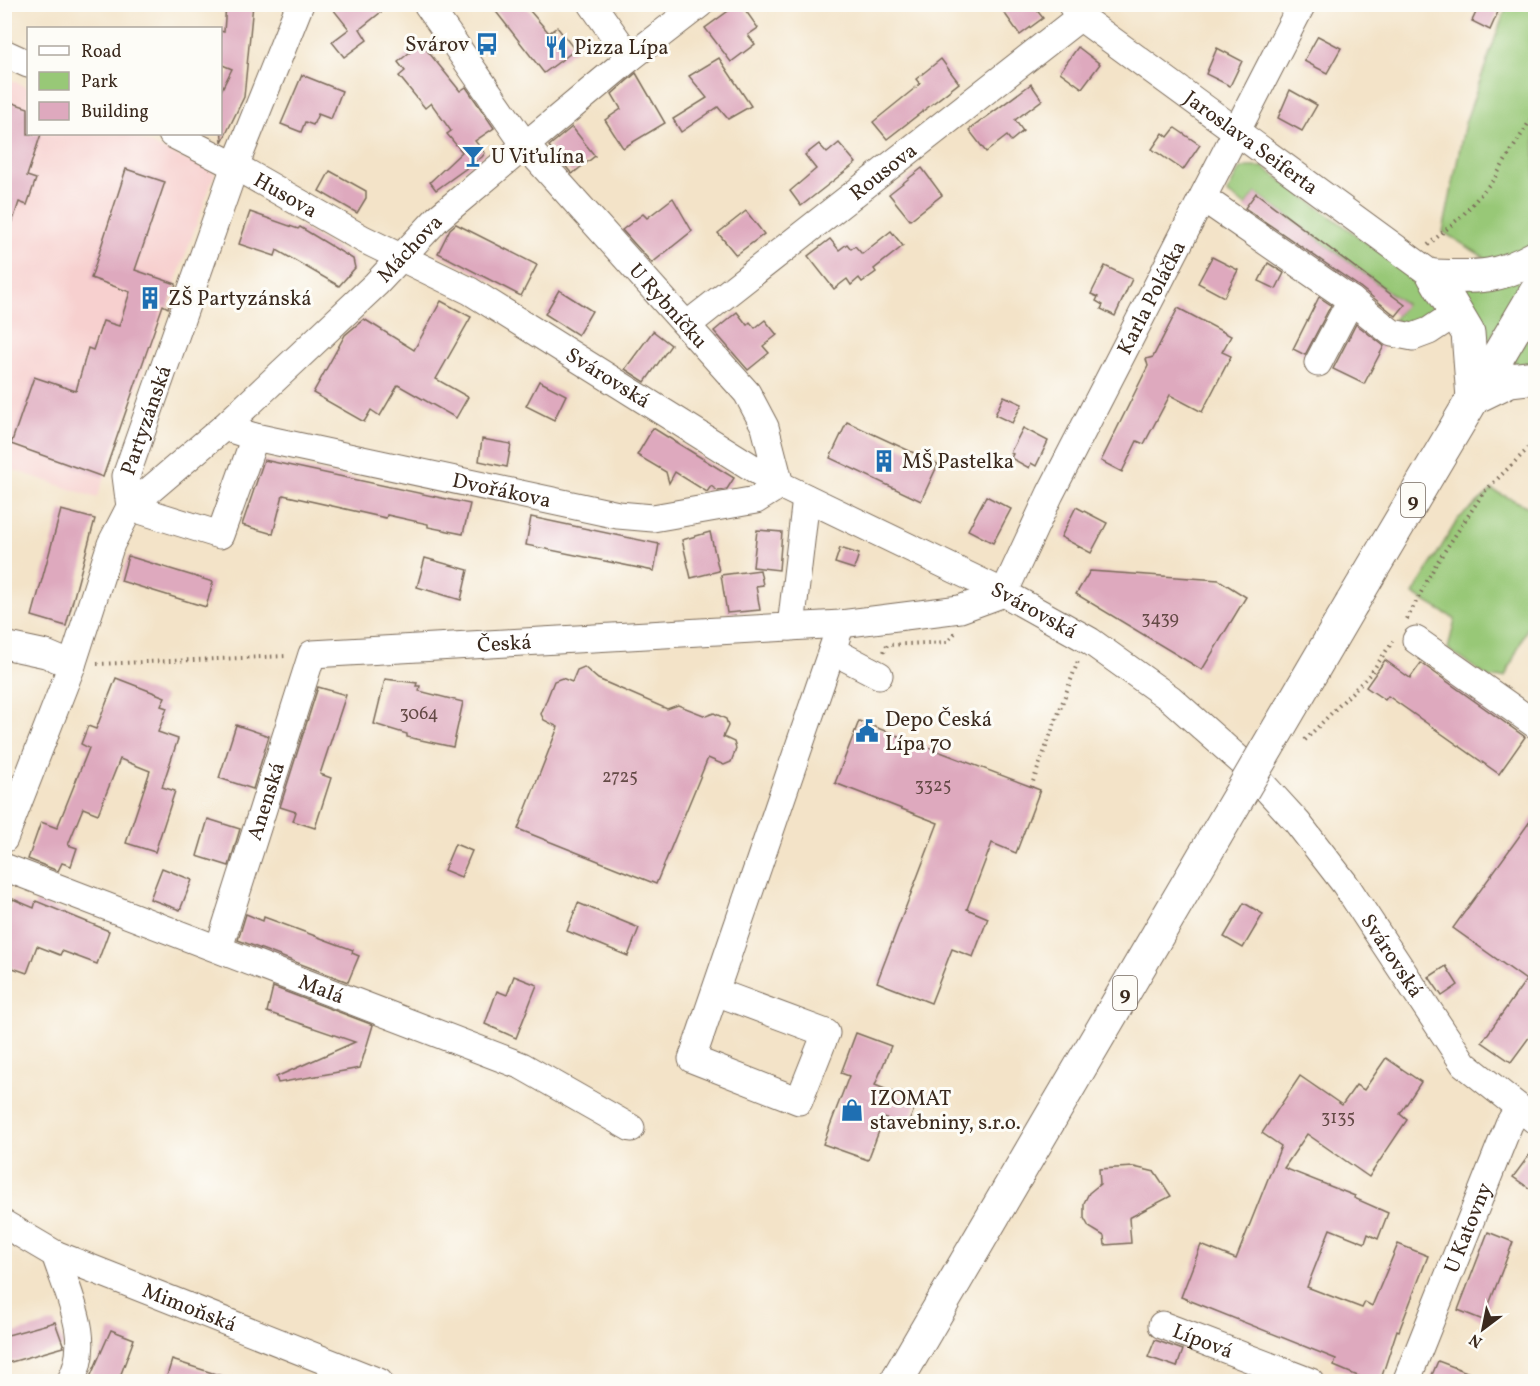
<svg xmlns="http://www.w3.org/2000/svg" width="1540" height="1386" font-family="Vollkorn,serif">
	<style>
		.built { fill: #f7d0cf }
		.green { fill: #98c877; stroke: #6a794a; stroke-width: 1.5 }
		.building { fill: #dea9be }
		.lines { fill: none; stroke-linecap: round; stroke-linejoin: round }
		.minor-casing { stroke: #7b6b5a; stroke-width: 29 }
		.major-casing { stroke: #7b6b5a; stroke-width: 35 }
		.path { stroke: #7b6b5a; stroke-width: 4; stroke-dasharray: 1.5 4.5; stroke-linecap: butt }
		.minor { stroke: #fff; stroke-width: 27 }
		.major { stroke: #fff; stroke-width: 33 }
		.major-bridge-casing { stroke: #7b6b5a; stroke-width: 35; stroke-linecap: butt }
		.major-bridge { stroke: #fff; stroke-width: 33 }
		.labels { text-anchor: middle; stroke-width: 6; stroke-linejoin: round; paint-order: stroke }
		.number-label { font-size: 18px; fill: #644a46 }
		.shield { fill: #fdfcf7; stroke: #75695f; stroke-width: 1.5 }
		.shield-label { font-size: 20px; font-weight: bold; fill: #3b2a1e }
		.poi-label { font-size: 21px; fill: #3b2a1e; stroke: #fdfcf7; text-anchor: start }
		.street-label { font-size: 21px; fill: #3b2a1e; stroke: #fdfcf7 }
	</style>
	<rect width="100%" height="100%" fill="#fdfcf7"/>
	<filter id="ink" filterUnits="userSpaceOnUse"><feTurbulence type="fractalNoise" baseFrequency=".0167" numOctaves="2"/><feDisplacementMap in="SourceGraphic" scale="12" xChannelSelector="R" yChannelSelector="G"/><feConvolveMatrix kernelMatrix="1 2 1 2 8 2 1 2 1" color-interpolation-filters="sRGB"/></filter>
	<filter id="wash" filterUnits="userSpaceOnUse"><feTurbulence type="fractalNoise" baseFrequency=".008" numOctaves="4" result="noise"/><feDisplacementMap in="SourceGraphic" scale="24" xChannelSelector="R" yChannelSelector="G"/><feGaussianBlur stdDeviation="1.35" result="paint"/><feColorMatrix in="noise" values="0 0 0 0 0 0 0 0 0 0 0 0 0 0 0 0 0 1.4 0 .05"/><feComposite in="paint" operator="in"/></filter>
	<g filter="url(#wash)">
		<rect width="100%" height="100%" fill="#f3e3c8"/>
		<polygon class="built" points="5,77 28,88 28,134 129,134 215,173 97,498 5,467"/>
		<g class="green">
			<polygon points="1507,5 1535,5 1535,238 1508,272 1443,232 1465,123"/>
			<polygon points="1247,167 1263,167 1414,277 1447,311 1415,332 1394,319 1405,304 1256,193 1246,206 1227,193 1239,170"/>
			<polygon points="1527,276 1485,348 1450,283"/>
			<polygon points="1535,324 1535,364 1510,367"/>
			<polygon points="1492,490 1535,510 1535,611 1505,677 1489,678 1448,649 1455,619 1413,594 1458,519"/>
		</g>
		<g id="blocks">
			<g class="building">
				<polygon points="226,4 253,4 244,97 222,142 220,93 232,69 220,64 220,31 224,32"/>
				<polygon points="329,4 391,4 360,29 367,40 344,57 332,42 349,29"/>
				<polygon points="490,4 524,4 549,33 557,27 575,50 544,73"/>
				<polygon points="738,4 741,4 758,28 748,35 755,44 731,62 705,28"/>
				<polygon points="1011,4 1032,4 1043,18 1020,35 1003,11"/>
				<polygon points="1480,4 1498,12 1490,30 1472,21"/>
				<polygon points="1318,36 1341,48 1327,73 1304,61"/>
				<polygon points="421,43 460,91 466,87 494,128 475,141 485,153 482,157 436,190 430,182 462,152 447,134 451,131 431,103 425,108 399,76 405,71 398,62"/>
				<polygon points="1078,47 1100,64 1082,88 1060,72"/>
				<polygon points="1217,48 1242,61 1230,86 1206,74"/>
				<polygon points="719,58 751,106 728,119 718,107 681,132 673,119 707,98 689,76"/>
				<polygon points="941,59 959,83 887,139 873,122 920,84 916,79"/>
				<polygon points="636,73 665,123 623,148 605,120 621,109 612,94"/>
				<polygon points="302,75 342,91 331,119 318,114 313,125 305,122 301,132 281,124"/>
				<polygon points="1031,84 1042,100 1015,120 1023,131 1011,141 1007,136 986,152 969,130"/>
				<polygon points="1290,90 1317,105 1302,131 1278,118"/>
				<polygon points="4,100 28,108 28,134 41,134 27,176 36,179 27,205 19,202 8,236 4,235"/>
				<polygon points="572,127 595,156 572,174 549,146"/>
				<polygon points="1175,128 1200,145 1183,170 1152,149 1163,133 1168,137"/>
				<polygon points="839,143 856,163 801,206 790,191 816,169 805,155 819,144 827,153"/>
				<polygon points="922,168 942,195 910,220 889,194"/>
				<polygon points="126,169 165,182 135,270 176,284 168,308 163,305 103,477 11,444 34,377 76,391 88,348 93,350 103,321 119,326 130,292 91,278"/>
				<polygon points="330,171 366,191 366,198 357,213 319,191"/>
				<polygon points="1256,193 1405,305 1396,316 1360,287 1245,208"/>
				<polygon points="673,198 692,231 652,263 622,230 643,214 647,218"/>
				<polygon points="746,211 764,234 736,255 718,233"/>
				<polygon points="250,212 298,229 300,227 353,259 355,268 339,286 277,250 275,256 239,244"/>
				<polygon points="456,224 537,265 521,296 438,253 450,229"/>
				<polygon points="891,231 903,246 874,269 876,272 862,282 859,278 851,285 847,279 834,289 808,256 830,239 839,250 847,244 851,249 855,246 862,254"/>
				<polygon points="1212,257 1238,270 1224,297 1198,283"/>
				<polygon points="1268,263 1284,273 1276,289 1259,281"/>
				<polygon points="1105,266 1132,279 1115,316 1101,309 1103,305 1096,301 1098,297 1091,294"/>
				<polygon points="559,290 592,311 578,335 545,314"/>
				<polygon points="1319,297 1331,305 1305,355 1293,349"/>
				<polygon points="441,301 471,317 436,379 468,397 456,418 398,385 380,416 371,410 364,422 313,393 345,335 364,319 414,350"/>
				<polygon points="1178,308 1231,336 1222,352 1231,356 1202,412 1170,395 1144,444 1137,441 1122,472 1101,461 1148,366 1146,359 1153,357"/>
				<polygon points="737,312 747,325 750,322 755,328 765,320 777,335 763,346 769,353 748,370 714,331"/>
				<polygon points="1356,324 1384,346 1364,384 1333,369"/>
				<polygon points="653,331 671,345 645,382 625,369"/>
				<polygon points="539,381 566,395 554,420 526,406"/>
				<polygon points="1004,396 1022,404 1012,423 995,415"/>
				<polygon points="847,422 938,464 921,501 830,458"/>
				<polygon points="653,428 734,478 727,489 718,491 711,486 707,492 675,472 669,483 666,472 637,455"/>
				<polygon points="1023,428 1048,441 1036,466 1031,463 1029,468 1011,458 1013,454 1010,453"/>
				<polygon points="482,439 511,444 507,467 479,461"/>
				<polygon points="264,460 470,504 463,534 428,527 428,524 387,515 386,518 283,495 273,534 242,525"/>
				<polygon points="986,496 1011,509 993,543 968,530"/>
				<polygon points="1076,507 1107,523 1091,553 1061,537"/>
				<polygon points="61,510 95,519 66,626 32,616"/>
				<polygon points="531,517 659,544 654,571 526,545"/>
				<polygon points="757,530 782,532 779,570 753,567"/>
				<polygon points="710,532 719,571 691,578 682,540"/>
				<polygon points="840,548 859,554 854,569 835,563"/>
				<polygon points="128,556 213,582 206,607 121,581"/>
				<polygon points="425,558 468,570 461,600 417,587"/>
				<polygon points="760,570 763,585 756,586 760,610 727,613 721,575"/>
				<polygon points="1090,571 1219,580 1246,597 1202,670 1076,594"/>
				<polygon points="1385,660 1410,678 1421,663 1525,737 1499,774 1388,696 1385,700 1366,687"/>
				<polygon points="584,667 598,679 667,709 678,705 706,716 714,713 726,719 728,726 723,737 734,742 736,749 731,762 724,765 708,758 656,884 518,829 558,727 544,720 541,714 554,681 562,678 572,682 577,670"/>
				<polygon points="116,678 165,697 161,706 167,708 158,732 178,739 162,787 175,791 155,852 126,843 150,771 120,759 98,814 83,808 68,845 77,848 71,866 62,863 58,871 28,859 41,822 57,828 89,748 81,744 88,726 96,729"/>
				<polygon points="385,679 417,683 416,686 420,686 419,691 463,702 453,747 407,737 407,734 374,724"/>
				<polygon points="318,687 346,695 320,774 331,778 315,828 293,821 296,812 280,807"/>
				<polygon points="859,721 1040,790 1016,853 992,843 967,909 988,918 973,957 952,949 931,1003 877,982 938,823 835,783"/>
				<polygon points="236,725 269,736 253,789 219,778"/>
				<polygon points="1536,813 1536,1028 1511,1062 1482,1042 1526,980 1453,928"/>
				<polygon points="208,819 240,829 229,866 197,856"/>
				<polygon points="455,844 472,851 461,877 444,870"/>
				<polygon points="162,868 192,880 180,910 150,899"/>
				<polygon points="13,899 34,908 36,901 109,931 97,964 62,951 60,955 37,946 27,973 4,965 4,922"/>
				<polygon points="578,903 639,928 628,956 567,931"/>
				<polygon points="1244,903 1263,914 1243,948 1224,937"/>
				<polygon points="246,914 263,921 264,917 353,950 352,953 359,956 348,982 238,940"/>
				<polygon points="1446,966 1458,985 1442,996 1429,977"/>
				<polygon points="514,976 537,985 516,1038 485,1024 497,991 507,995"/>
				<polygon points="273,987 373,1025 360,1068 278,1083 276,1077 355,1042 267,1012"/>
				<polygon points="856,1033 891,1046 875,1085 917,1102 907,1127 884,1118 868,1160 823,1144 849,1076 841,1073"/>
				<polygon points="1386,1058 1421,1082 1400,1114 1407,1120 1369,1177 1307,1134 1284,1168 1355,1196 1354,1198 1388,1213 1378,1239 1368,1234 1365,1243 1330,1229 1307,1287 1362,1308 1365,1302 1372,1306 1398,1244 1428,1256 1399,1331 1397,1330 1380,1382 1372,1382 1334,1366 1336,1359 1181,1297 1201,1245 1236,1259 1281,1146 1262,1133 1300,1076 1342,1105 1356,1085 1364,1090"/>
				<polygon points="1536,1146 1536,1193 1513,1177"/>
				<polygon points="1134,1167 1155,1172 1171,1196 1129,1218 1131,1243 1105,1245 1104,1236 1089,1227 1084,1218 1084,1203 1089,1193 1100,1184 1099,1169"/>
				<polygon points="1488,1232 1513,1242 1483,1320 1458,1310"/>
				<polygon points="55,1322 64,1347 4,1364 4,1336"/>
				<polygon points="111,1330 134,1339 118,1382 88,1382"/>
				<polygon points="1155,1340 1183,1350 1177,1367 1148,1357"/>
				<polygon points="172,1360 228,1378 227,1382 165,1382"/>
				<polygon points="1438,1361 1488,1380 1488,1382 1429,1382"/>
			</g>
		</g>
	</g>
	<g filter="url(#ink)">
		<use href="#blocks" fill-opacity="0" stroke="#7b6b5a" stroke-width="1.5"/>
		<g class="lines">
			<g class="minor-casing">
				<g id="minor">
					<path id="s1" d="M 427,4 L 525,145 L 747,393 L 765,427 L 780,485"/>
					<polyline points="592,4 630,58"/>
					<path id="s2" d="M 1071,4 L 1080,17 L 1434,276"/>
					<polyline points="4,53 28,64"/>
					<path id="s3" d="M 172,134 L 235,166 L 363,239 L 470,291 L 780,485 L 1004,593 L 1090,641 L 1171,699 L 1243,763 L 1297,822 L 1345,884 L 1464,1064 L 1536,1121"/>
					<polyline points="1203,198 1351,300 1392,333 1413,337 1429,331 1456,313"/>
					<path id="s4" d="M 687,325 L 1080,17"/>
					<polyline points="1318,363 1351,300"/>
					<path id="s5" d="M 224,427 L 255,437 L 618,515 L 653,518 L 756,500 L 780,485"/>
					<path id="s6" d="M 130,507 L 224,427 L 376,284 L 438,218 L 630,58 L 700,4"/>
					<polyline points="130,507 220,535 255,437"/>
					<path id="s7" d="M 1004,593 L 1050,494 L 1302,4"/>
					<polyline points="791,627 806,498"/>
					<polyline points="1416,640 1536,725"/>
					<polyline points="4,645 46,654 72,665"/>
					<polyline points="833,651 879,675"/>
					<path id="s8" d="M 4,839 L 72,665 L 111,544 L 130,507 L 126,476 L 235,166 L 300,4"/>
					<path id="s9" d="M 4,867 L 522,1066 L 631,1128"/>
					<path id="s10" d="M 219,948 L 312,654 L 841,624 L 960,609 L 1004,593"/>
					<polyline points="716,992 826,1033 799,1101 692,1059 841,624"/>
					<path id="s11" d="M 4,1224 L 55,1254 L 379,1382"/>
					<path d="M 55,1254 C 68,1295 94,1341 70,1382"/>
					<path id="s12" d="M 1162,1325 L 1311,1382"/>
					<path id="s13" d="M 1406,1382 L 1509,1124 L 1518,1109"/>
				</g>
			</g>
			<g class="major-casing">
				<g id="major">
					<polyline points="1434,276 1468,333 1473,398"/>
					<path d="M 1434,276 C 1478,277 1496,279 1536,257"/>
					<polyline points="1473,398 1510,380 1536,377"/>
					<polyline points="1352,603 1536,292"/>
				</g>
			</g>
			<g class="path">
				<polyline points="1428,245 1463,215 1494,179 1536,111"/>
				<polyline points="1407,619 1436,564 1484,492 1536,441"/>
				<polyline points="884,652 887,645 947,642 955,633"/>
				<polyline points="97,664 287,656"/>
				<polyline points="1305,740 1371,673 1393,641"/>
				<polyline points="1031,787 1078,661"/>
			</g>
			<use href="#minor" class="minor"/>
			<use href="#major" class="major"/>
			<g class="major-bridge-casing">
				<polyline id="major-bridge" points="896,1382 1352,603"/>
			</g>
			<use href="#major-bridge" class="major-bridge"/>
		</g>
	</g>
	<defs>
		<g id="bus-bare" transform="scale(1.8)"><path d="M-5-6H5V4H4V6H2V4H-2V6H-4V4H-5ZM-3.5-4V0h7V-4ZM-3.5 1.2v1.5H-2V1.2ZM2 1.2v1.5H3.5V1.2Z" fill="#1f6fb2" stroke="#fdfcf7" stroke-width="2.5" paint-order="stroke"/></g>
		<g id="restaurant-bare" transform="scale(1.8)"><path d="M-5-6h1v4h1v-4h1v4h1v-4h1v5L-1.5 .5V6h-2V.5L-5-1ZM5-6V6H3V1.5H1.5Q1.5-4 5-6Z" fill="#1f6fb2" stroke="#fdfcf7" stroke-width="2.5" paint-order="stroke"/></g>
		<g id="bar-bare" transform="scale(1.8)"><path d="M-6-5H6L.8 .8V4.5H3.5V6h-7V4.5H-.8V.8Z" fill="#1f6fb2" stroke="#fdfcf7" stroke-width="2.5" paint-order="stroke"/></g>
		<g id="building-bare" transform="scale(1.8)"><path d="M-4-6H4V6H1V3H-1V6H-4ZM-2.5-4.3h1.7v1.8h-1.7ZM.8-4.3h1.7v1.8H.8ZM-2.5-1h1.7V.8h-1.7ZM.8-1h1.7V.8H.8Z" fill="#1f6fb2" stroke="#fdfcf7" stroke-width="2.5" paint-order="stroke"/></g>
		<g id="civic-bare" transform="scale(1.8)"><path d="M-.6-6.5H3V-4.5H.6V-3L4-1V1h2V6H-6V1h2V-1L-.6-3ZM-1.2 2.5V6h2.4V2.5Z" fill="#1f6fb2" stroke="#fdfcf7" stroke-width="2.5" paint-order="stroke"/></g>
		<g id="shop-bare" transform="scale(1.8)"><path d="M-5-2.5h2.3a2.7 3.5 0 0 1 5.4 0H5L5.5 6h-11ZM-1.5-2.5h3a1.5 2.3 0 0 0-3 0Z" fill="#1f6fb2" stroke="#fdfcf7" stroke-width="2.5" paint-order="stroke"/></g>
	</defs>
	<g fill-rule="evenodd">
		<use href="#bus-bare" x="487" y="44"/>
		<use href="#restaurant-bare" x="556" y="47"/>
		<use href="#bar-bare" x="473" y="156"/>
		<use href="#building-bare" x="150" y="298"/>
		<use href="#building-bare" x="884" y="461"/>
		<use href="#civic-bare" x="867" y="731"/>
		<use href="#shop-bare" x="852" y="1110"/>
	</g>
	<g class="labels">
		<g class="number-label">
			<text x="1160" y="624">3439</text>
			<text x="419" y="719">3064</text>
			<text x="620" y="782">2725</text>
			<text x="933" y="791">3325</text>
			<text x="1338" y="1123">3135</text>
		</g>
		<g class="shield">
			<rect x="1401" y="483" width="24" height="34" rx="4.5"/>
			<rect x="1113" y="976" width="24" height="34" rx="4.5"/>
		</g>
		<g class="shield-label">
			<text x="1413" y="507">9</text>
			<text x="1125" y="1000">9</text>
		</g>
		<g class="poi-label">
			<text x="469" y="51" text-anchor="end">Svárov</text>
			<text x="574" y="54">Pizza Lípa</text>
			<text x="491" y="163">U Viťulína</text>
			<text x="168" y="305">ZŠ Partyzánská</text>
			<text x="902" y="468">MŠ Pastelka</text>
			<text x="885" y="726">Depo Česká<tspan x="885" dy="24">Lípa 70</tspan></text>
			<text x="870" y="1105">IZOMAT<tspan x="870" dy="24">stavebniny, s.r.o.</tspan></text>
		</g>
		<g class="street-label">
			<text dy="7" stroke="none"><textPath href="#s2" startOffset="228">Jaroslava Seiferta</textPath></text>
			<text dy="7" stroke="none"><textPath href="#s4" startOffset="249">Rousova</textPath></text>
			<text dy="7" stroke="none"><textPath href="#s3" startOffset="129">Husova</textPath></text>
			<text dy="7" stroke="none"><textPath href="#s6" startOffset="381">Máchova</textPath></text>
			<text dy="7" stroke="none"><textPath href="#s7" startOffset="330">Karla Poláčka</textPath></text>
			<text dy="7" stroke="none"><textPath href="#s1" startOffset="387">U Rybníčku</textPath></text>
			<text dy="7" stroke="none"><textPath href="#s3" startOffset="500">Svárovská</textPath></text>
			<text dy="7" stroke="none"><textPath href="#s8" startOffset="446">Partyzánská</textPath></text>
			<text dy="7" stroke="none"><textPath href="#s5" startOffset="285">Dvořákova</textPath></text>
			<text dy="7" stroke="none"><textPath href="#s3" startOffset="986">Svárovská</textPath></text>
			<text dy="7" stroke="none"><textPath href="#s10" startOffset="501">Česká</textPath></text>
			<text dy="7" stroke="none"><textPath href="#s10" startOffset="154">Anenská</textPath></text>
			<text dy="7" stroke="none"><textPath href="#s3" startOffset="1490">Svárovská</textPath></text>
			<text dy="7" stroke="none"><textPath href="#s9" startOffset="340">Malá</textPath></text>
			<text dy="7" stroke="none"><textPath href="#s13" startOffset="166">U Katovny</textPath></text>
			<text dy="7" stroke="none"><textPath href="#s11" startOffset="204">Mimoňská</textPath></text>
			<text dy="7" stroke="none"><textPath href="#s12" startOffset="44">Lípová</textPath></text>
		</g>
	</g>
	<rect width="1540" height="1386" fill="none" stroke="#fdfcf7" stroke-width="24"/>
	<rect x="27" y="27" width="195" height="108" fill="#fdfcf7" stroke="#afa8a0" stroke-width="1.5"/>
	<rect x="39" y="46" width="30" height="9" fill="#ffffff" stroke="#afa8a0" stroke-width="1.5"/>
	<text x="81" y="57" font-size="18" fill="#3b2a1e">Road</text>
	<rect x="39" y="72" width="30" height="18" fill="#98c877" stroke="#afa8a0" stroke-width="1.5"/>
	<text x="81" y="87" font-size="18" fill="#3b2a1e">Park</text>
	<rect x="39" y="102" width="30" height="18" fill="#dea9be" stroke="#afa8a0" stroke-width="1.5"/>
	<text x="81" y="117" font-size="18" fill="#3b2a1e">Building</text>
	<g transform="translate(1483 1329) rotate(212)" stroke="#fdfcf7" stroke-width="4.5" paint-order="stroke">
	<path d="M0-4.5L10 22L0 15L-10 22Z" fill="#3b2a1e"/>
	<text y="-9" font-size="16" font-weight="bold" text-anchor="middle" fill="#3b2a1e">N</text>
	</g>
</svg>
